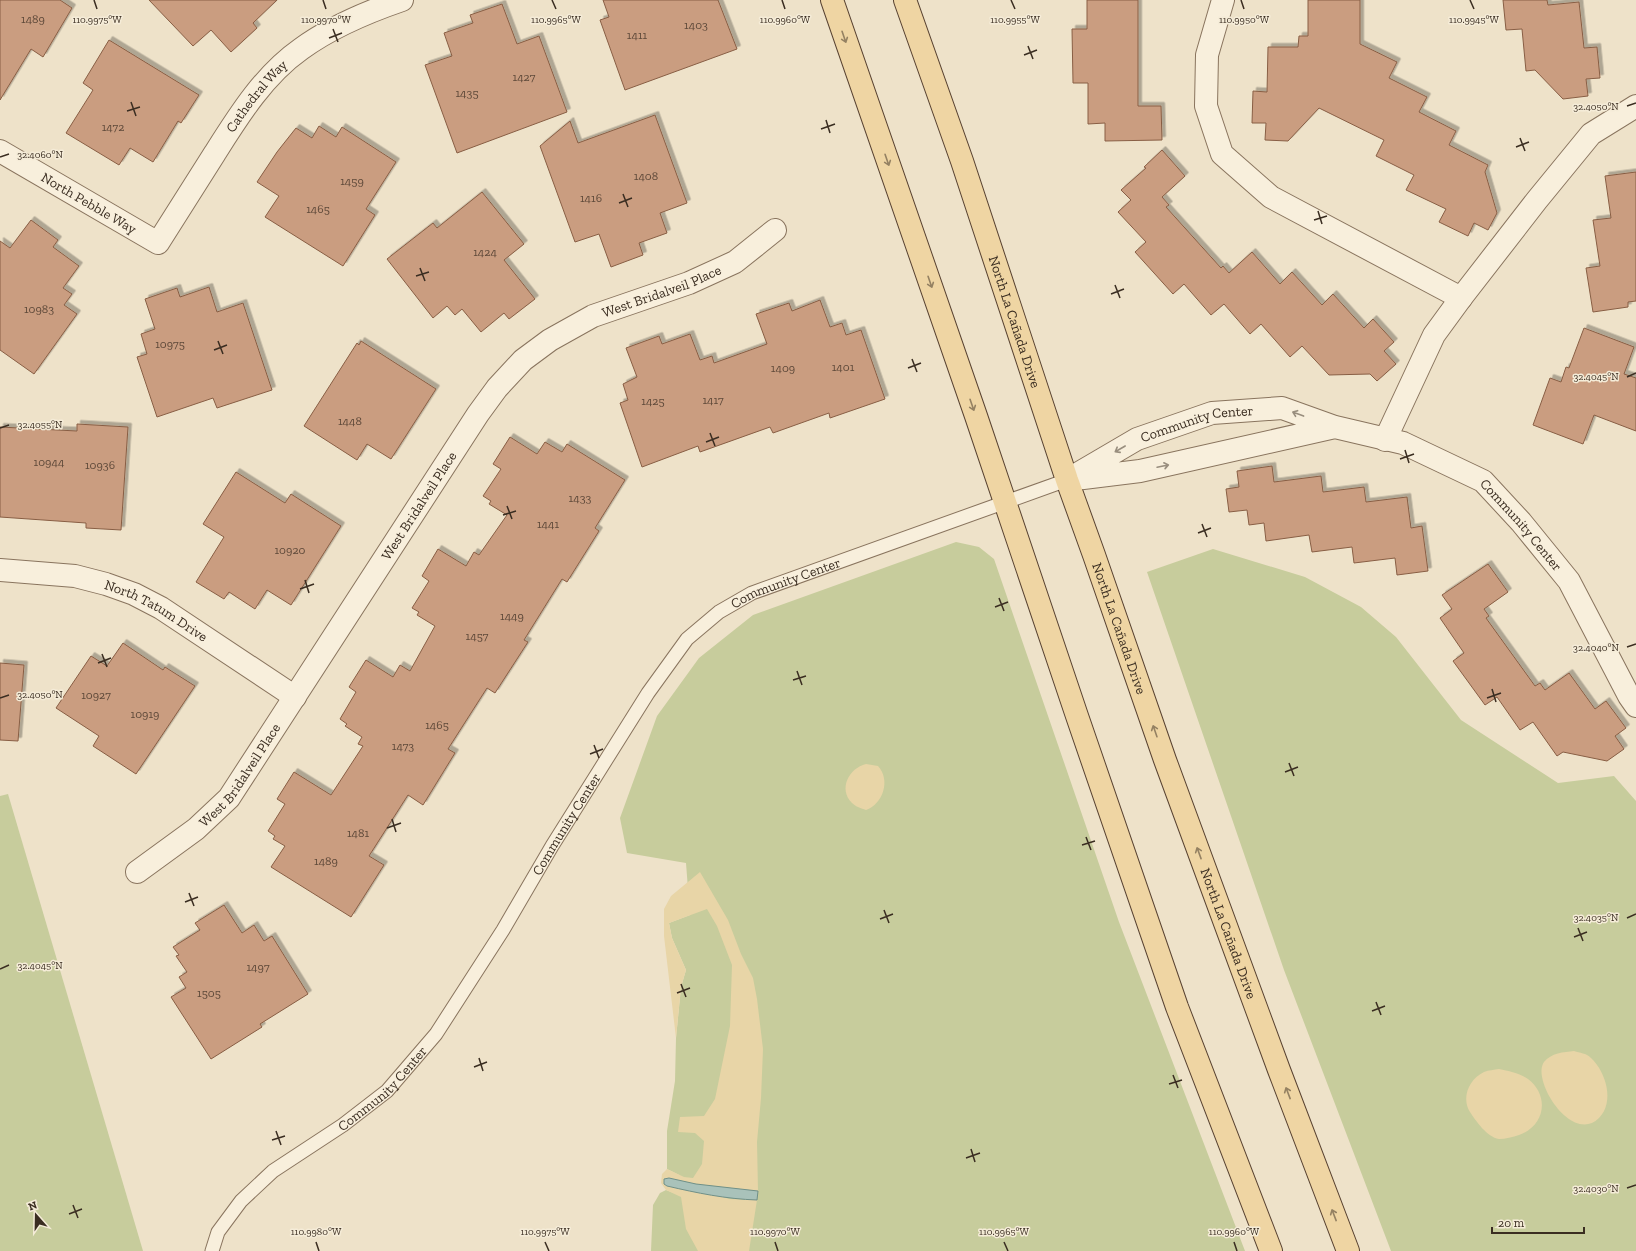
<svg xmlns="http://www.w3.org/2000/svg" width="1636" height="1251" font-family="'Zilla Slab',serif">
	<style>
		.green { fill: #c7cc9c }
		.sand { fill: #e8d5a7 }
		.water { fill: #a9c2ba; stroke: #709088 }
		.building { fill: #ca9d80; stroke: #885e44; filter: url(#shadow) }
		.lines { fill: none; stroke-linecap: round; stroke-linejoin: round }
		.lane-casing { stroke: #89745e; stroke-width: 15 }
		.street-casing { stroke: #89745e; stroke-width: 24 }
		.primary-casing { stroke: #584231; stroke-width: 24 }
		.lane { stroke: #f8efdc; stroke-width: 13 }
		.street { stroke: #f8efdc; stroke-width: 22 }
		.primary { stroke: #efd5a3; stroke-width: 22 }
		.oneway { stroke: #948162 }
		.oneway2 { stroke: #998e7e }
		.ticks { fill: none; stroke: #3a2d21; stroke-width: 1.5 }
		.labels { text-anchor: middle; stroke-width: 3; stroke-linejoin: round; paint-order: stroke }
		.number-label { font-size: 12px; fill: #5e4939 }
		.street-label { font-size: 14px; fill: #3a2d21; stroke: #f5ecd8 }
		.ticks-label { font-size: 10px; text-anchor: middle; fill: #3a2d21; stroke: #f5ecd8; stroke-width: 3; stroke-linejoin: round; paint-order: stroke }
	</style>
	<defs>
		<filter id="shadow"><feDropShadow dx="3.5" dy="-3.5" stdDeviation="0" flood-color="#0004"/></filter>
	</defs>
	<rect width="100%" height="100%" fill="#eee2c9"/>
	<g class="green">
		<polygon points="956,542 979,547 994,559 1119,922 1245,1251 651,1251 653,1205 660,1193 666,1190 674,1193 679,1175 667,1169 667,1131 675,1081 676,1038 681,987 686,970 672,938 669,923 690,915 686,863 627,853 620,818 657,716 699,658 753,615"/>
		<polygon points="1213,549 1305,577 1361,607 1396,637 1461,720 1558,783 1614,776 1636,801 1636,1251 1391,1251 1284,970 1147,572"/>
		<polygon points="8,794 143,1251 0,1251 0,796"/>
	</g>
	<g class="sand">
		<path d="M 866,764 L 878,766 C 891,780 883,804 866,810 C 861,808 856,807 852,803 C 838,789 849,768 866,764 Z"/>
		<polygon points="700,872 728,920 741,954 753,978 757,999 763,1049 761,1098 757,1142 758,1191 696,1184 669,1178 729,1199 757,1200 749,1251 698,1251 686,1229 681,1197 666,1190 661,1183 662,1174 667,1169 684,1177 693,1178 702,1164 704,1141 695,1133 678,1132 680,1117 704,1116 715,1099 730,1026 732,965 717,926 707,909 669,923 672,938 686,970 681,987 676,1038 664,936 664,909 671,896"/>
		<path d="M 1574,1051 C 1580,1053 1586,1053 1591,1058 C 1606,1072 1615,1102 1599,1118 C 1572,1145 1531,1080 1544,1062 C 1551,1053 1564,1052 1574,1051 Z"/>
		<path d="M 1499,1069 C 1509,1071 1519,1073 1528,1079 C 1550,1096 1545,1126 1519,1135 C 1513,1137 1505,1139 1499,1139 C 1487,1137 1476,1121 1470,1112 C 1461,1098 1469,1079 1484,1072 C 1489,1070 1494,1070 1499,1069 Z"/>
	</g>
	<path class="water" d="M 669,1178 L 696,1184 L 758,1191 L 757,1200 C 726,1199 697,1193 667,1186 L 664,1184 L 664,1179 Z"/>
	<g class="building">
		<polygon points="0,0 60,0 72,8 43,57 31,49 0,100"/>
		<polygon points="149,0 277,0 253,23 257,28 231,52 211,30 193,46"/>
		<polygon points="603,0 718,0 737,49 625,90 600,20 609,17"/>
		<polygon points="1087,0 1138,0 1138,106 1161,106 1162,140 1105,141 1105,123 1088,124 1088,83 1073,83 1072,29 1087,29"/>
		<polygon points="1308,0 1360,0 1360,44 1397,62 1389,78 1427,97 1419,112 1456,131 1449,145 1488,165 1485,172 1497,213 1488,230 1474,223 1468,236 1439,222 1446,209 1406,190 1414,175 1376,156 1384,140 1319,108 1288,141 1265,140 1266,123 1252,123 1253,91 1267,92 1268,47 1298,47 1299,36 1308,36"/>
		<polygon points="1503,0 1547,0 1548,5 1579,2 1584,48 1597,47 1600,78 1586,79 1588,96 1563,99 1535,70 1526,71 1522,29 1506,30"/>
		<polygon points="502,4 517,44 539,36 567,112 457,153 425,65 452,56 444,33 473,23 470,15"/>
		<polygon points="109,40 199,95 181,123 178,121 153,162 130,148 119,165 66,133 93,90 83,83"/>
		<polygon points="655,115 687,203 660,213 667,233 639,243 643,255 611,267 599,234 575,242 540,146 570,121 578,143"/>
		<polygon points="319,126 336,137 342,127 396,162 366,209 375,215 343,266 265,217 279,196 257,182 277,152 296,128 312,138"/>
		<polygon points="1162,150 1185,176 1162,197 1169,205 1166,207 1221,268 1223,266 1229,273 1252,252 1280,284 1292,272 1322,305 1333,294 1364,328 1373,319 1394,342 1384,351 1396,364 1377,381 1370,374 1329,375 1302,346 1290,357 1261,324 1250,334 1224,304 1211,315 1184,284 1173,294 1135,252 1146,242 1118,212 1131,200 1121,190 1146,168 1144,167"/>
		<polygon points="1636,172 1636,301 1628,302 1628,307 1593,312 1586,268 1600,266 1593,220 1611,218 1605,176"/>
		<polygon points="482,192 524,244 504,260 535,299 509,319 504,313 481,332 462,309 455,315 447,306 433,318 387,259 433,223 437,228"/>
		<polygon points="31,220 58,240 53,247 79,266 63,288 72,294 64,305 77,314 34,374 0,350 0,241 10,248"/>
		<polygon points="209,287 217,312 243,303 272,390 217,408 213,398 157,417 137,357 147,354 141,334 155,329 145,299 177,288 180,297"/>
		<polygon points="820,300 830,327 842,323 846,335 861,330 885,399 830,418 829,413 773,433 770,427 700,452 698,446 642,467 620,403 628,400 623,384 637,377 626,348 659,336 662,344 690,334 700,360 712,356 714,363 767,344 756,314 789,303 792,311"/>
		<polygon points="1584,328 1634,347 1624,374 1636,378 1636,431 1594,415 1583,444 1533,425 1550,378 1561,382 1566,367 1569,368"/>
		<polygon points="361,341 436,389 391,459 367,444 357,460 304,426 357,343 359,345"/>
		<polygon points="77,424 128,427 121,530 86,528 86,523 0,517 0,427 77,431"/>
		<polygon points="510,437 537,454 545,442 562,452 567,444 625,480 595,528 599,531 567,582 562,579 524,640 528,642 495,693 487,688 448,749 455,753 423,805 408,795 369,856 384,865 351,917 271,867 285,846 273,839 275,836 268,831 285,804 277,799 294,772 331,795 363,746 358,744 362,737 345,726 347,724 340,719 356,692 349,687 366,660 393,677 400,665 410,671 435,626 417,615 419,612 412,608 429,581 422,576 438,549 466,566 474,552 479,555 507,515 489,504 491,501 483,496 501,469 493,464"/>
		<polygon points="1272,466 1274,482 1321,476 1323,492 1364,487 1366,502 1407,497 1411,528 1422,526 1428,571 1397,575 1395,558 1354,563 1352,547 1312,552 1309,535 1266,541 1264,523 1249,525 1247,510 1229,512 1226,489 1239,487 1237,471"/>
		<polygon points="236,472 285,503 291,494 341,526 291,605 267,590 255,609 229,592 224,599 196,582 224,537 203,524"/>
		<polygon points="1488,564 1508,592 1484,609 1489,616 1486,618 1535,686 1540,683 1545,690 1569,673 1595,709 1606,701 1626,728 1615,736 1624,749 1607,761 1563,752 1557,756 1533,722 1520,730 1497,697 1485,705 1453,661 1464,653 1440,618 1452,609 1442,595"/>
		<polygon points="123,643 163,670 165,667 195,686 136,774 93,746 99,736 56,708 91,656 107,666"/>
		<polygon points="0,663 24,665 18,741 0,740"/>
		<polygon points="224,905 242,933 254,925 264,941 272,936 308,994 260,1024 262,1027 211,1059 171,997 186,988 179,977 187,972 176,956 179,955 173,947 200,930 195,923"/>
	</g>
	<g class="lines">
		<g class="lane-casing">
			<g id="lane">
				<path id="s1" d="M 212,1251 L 218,1232 L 241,1201 L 273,1171 L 343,1125 L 387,1091 L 436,1034 L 503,930 L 552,846 L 648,693 L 687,639 L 719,612 L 752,593 L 1067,480"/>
			</g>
		</g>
		<g class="street-casing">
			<g id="street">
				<polyline points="1223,0 1207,55 1206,106 1222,154 1271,197 1461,298"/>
				<path id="s2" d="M 0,151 L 158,243 C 177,213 196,183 215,153 C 239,115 264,75 301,49 C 331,27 367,12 402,0"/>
				<path id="s3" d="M 1335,427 L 1140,471 L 1067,480 L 1137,439 L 1212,413 L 1282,408 L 1335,427 L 1403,443 L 1483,481 L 1521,522 L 1569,581 L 1629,696 L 1636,706"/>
				<polyline points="1385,440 1434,335 1461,298 1537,200 1591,134 1636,106"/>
				<path id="s4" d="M 0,570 L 75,576 L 106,584 L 134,594 L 161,608 L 295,697"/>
				<path id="s5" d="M 137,872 L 196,829 L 229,798 L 478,414 L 497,388 L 523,360 L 550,340 L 593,316 L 689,283 L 735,262 L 775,230"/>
			</g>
		</g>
		<g class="primary-casing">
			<g id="primary">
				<polyline points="832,0 976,416 1077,716 1177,1007 1271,1251"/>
				<path id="s6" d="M 905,0 L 962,161 L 1067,480 L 1094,555 L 1165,760 L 1279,1070 L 1348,1251"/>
			</g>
		</g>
		<use href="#lane" class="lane"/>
		<use href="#street" class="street"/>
		<use href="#primary" class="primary"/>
	</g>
	<defs><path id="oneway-shaft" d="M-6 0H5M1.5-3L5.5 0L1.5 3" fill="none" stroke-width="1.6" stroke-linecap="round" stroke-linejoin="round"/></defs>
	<g class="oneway">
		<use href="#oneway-shaft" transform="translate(844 37) rotate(71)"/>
		<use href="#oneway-shaft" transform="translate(887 160) rotate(71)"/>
		<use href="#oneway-shaft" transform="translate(930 282) rotate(71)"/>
		<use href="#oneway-shaft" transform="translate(972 405) rotate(71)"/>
		<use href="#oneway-shaft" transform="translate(1155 731) rotate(-109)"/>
		<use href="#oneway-shaft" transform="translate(1199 853) rotate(-110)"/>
		<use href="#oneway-shaft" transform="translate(1288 1093) rotate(-111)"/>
		<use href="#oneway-shaft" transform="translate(1334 1215) rotate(-111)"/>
	</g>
	<g class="oneway2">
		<use href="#oneway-shaft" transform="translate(1298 414) rotate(-160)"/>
		<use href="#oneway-shaft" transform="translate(1120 449) rotate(150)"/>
		<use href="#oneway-shaft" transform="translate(1163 466) rotate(-12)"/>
	</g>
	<path class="ticks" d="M 94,0 L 97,9M 323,0 L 326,9M 552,0 L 556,9M 782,0 L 785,9M 1011,0 L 1015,9M 1241,0 L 1244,9M 1470,0 L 1474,9M 333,29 L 338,42M 329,38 L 342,33M 1028,46 L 1033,59M 1024,55 L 1037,50M 131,102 L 136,116M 1627,106 L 1636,103M 127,111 L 140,107M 826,120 L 830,133M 821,129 L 835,124M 1520,138 L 1525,151M 1516,147 L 1529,142M 0,157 L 9,154M 623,194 L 628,207M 619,203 L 632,198M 1318,211 L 1322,224M 1314,220 L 1327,216M 420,268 L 425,281M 416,276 L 429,272M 1115,285 L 1120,298M 1111,294 L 1124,289M 218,341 L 223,354M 214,350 L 227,345M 912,359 L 917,372M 908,368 L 921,363M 1627,377 L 1636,373M 0,428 L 9,425M 710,433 L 715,446M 706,442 L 719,437M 1405,450 L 1409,463M 1400,459 L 1414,454M 507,506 L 512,519M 503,515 L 516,511M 1202,524 L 1207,537M 1198,533 L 1211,528M 305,580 L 309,593M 300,589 L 314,584M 999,598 L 1004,611M 995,607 L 1008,602M 1627,647 L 1636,644M 102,654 L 107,667M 98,663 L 111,658M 797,671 L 802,685M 793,680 L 806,676M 1492,689 L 1496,702M 0,698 L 9,695M 1487,698 L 1501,693M 594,745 L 599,758M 590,754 L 603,749M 1289,763 L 1294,776M 1285,772 L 1298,767M 392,819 L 396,832M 387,828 L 401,823M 1086,837 L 1091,850M 1082,845 L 1095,841M 189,893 L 194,906M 185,902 L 198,897M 884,910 L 889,923M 1627,918 L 1636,914M 880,919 L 893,914M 1578,928 L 1583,941M 1574,937 L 1587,932M 0,969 L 9,965M 681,984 L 686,997M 677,993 L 690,988M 1376,1002 L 1381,1015M 1372,1011 L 1385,1006M 479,1058 L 483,1071M 474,1067 L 487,1062M 1173,1075 L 1178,1088M 1169,1084 L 1182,1080M 276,1131 L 281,1145M 272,1140 L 285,1136M 971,1149 L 975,1162M 966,1158 L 980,1153M 1627,1188 L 1636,1185M 73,1205 L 78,1218M 69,1214 L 82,1209M 316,1242 L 319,1251M 545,1242 L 549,1251M 775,1242 L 778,1251M 1004,1242 L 1008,1251M 1234,1242 L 1237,1251"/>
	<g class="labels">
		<g class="number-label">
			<text x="33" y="23">1489</text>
			<text x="696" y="29">1403</text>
			<text x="637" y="39">1411</text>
			<text x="524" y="81">1427</text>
			<text x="467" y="97">1435</text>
			<text x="113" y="131">1472</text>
			<text x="646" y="180">1408</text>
			<text x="352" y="185">1459</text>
			<text x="591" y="202">1416</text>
			<text x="318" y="213">1465</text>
			<text x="485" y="256">1424</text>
			<text x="39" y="313">10983</text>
			<text x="170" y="348">10975</text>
			<text x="843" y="371">1401</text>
			<text x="783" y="372">1409</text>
			<text x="713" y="404">1417</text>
			<text x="653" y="405">1425</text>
			<text x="350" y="425">1448</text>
			<text x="49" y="466">10944</text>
			<text x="100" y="469">10936</text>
			<text x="580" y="502">1433</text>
			<text x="548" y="528">1441</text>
			<text x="290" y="554">10920</text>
			<text x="512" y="620">1449</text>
			<text x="477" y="640">1457</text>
			<text x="96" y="699">10927</text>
			<text x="145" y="718">10919</text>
			<text x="437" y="729">1465</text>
			<text x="403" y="750">1473</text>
			<text x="358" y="837">1481</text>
			<text x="326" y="865">1489</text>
			<text x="258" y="971">1497</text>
			<text x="209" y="997">1505</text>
		</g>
		<g class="street-label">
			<text dy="5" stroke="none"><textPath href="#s2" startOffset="360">Cathedral Way</textPath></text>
			<text dy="5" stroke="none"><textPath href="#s2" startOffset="103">North Pebble Way</textPath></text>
			<text dy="5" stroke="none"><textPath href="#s5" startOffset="802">West Bridalveil Place</textPath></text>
			<text dy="5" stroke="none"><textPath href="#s6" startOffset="340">North La Cañada Drive</textPath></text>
			<text dy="5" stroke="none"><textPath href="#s3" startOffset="417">Community Center</textPath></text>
			<text dy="5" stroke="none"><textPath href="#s5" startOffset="467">West Bridalveil Place</textPath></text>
			<text dy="5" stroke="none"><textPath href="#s3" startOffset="777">Community Center</textPath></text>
			<text dy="5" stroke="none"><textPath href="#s1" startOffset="900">Community Center</textPath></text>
			<text dy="5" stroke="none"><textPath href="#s4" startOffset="164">North Tatum Drive</textPath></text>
			<text dy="5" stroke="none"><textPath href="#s6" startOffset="664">North La Cañada Drive</textPath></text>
			<text dy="5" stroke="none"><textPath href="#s5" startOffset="143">West Bridalveil Place</textPath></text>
			<text dy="5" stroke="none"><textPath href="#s1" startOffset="564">Community Center</textPath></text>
			<text dy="5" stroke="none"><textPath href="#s6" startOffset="988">North La Cañada Drive</textPath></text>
			<text dy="5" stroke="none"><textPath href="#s1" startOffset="240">Community Center</textPath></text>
		</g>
	</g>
	<g class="ticks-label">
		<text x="785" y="23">110.9960°W</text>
		<text x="1015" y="23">110.9955°W</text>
		<text x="1474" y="23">110.9945°W</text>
		<text x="97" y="23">110.9975°W</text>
		<text x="326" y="23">110.9970°W</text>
		<text x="556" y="23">110.9965°W</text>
		<text x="1244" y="23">110.9950°W</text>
		<text x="1596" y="110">32.4050°N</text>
		<text x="40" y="158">32.4060°N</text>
		<text x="1596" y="380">32.4045°N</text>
		<text x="40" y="428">32.4055°N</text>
		<text x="1596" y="651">32.4040°N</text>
		<text x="40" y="698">32.4050°N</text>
		<text x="1596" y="921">32.4035°N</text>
		<text x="40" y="969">32.4045°N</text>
		<text x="1596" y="1192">32.4030°N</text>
		<text x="316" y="1235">110.9980°W</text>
		<text x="545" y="1235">110.9975°W</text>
		<text x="775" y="1235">110.9970°W</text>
		<text x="1004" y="1235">110.9965°W</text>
		<text x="1234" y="1235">110.9960°W</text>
	</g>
	<g transform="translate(36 1215) rotate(340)" stroke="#f5ecd8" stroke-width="3" paint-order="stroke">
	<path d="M0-3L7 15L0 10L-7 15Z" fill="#3a2d21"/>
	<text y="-6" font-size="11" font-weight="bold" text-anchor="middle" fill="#3a2d21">N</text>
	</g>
	<path d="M1492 1227v6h92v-6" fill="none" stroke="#3a2d21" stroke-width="2"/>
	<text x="1498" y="1227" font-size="12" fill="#3a2d21" stroke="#f5ecd8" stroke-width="3" paint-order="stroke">20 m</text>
</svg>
